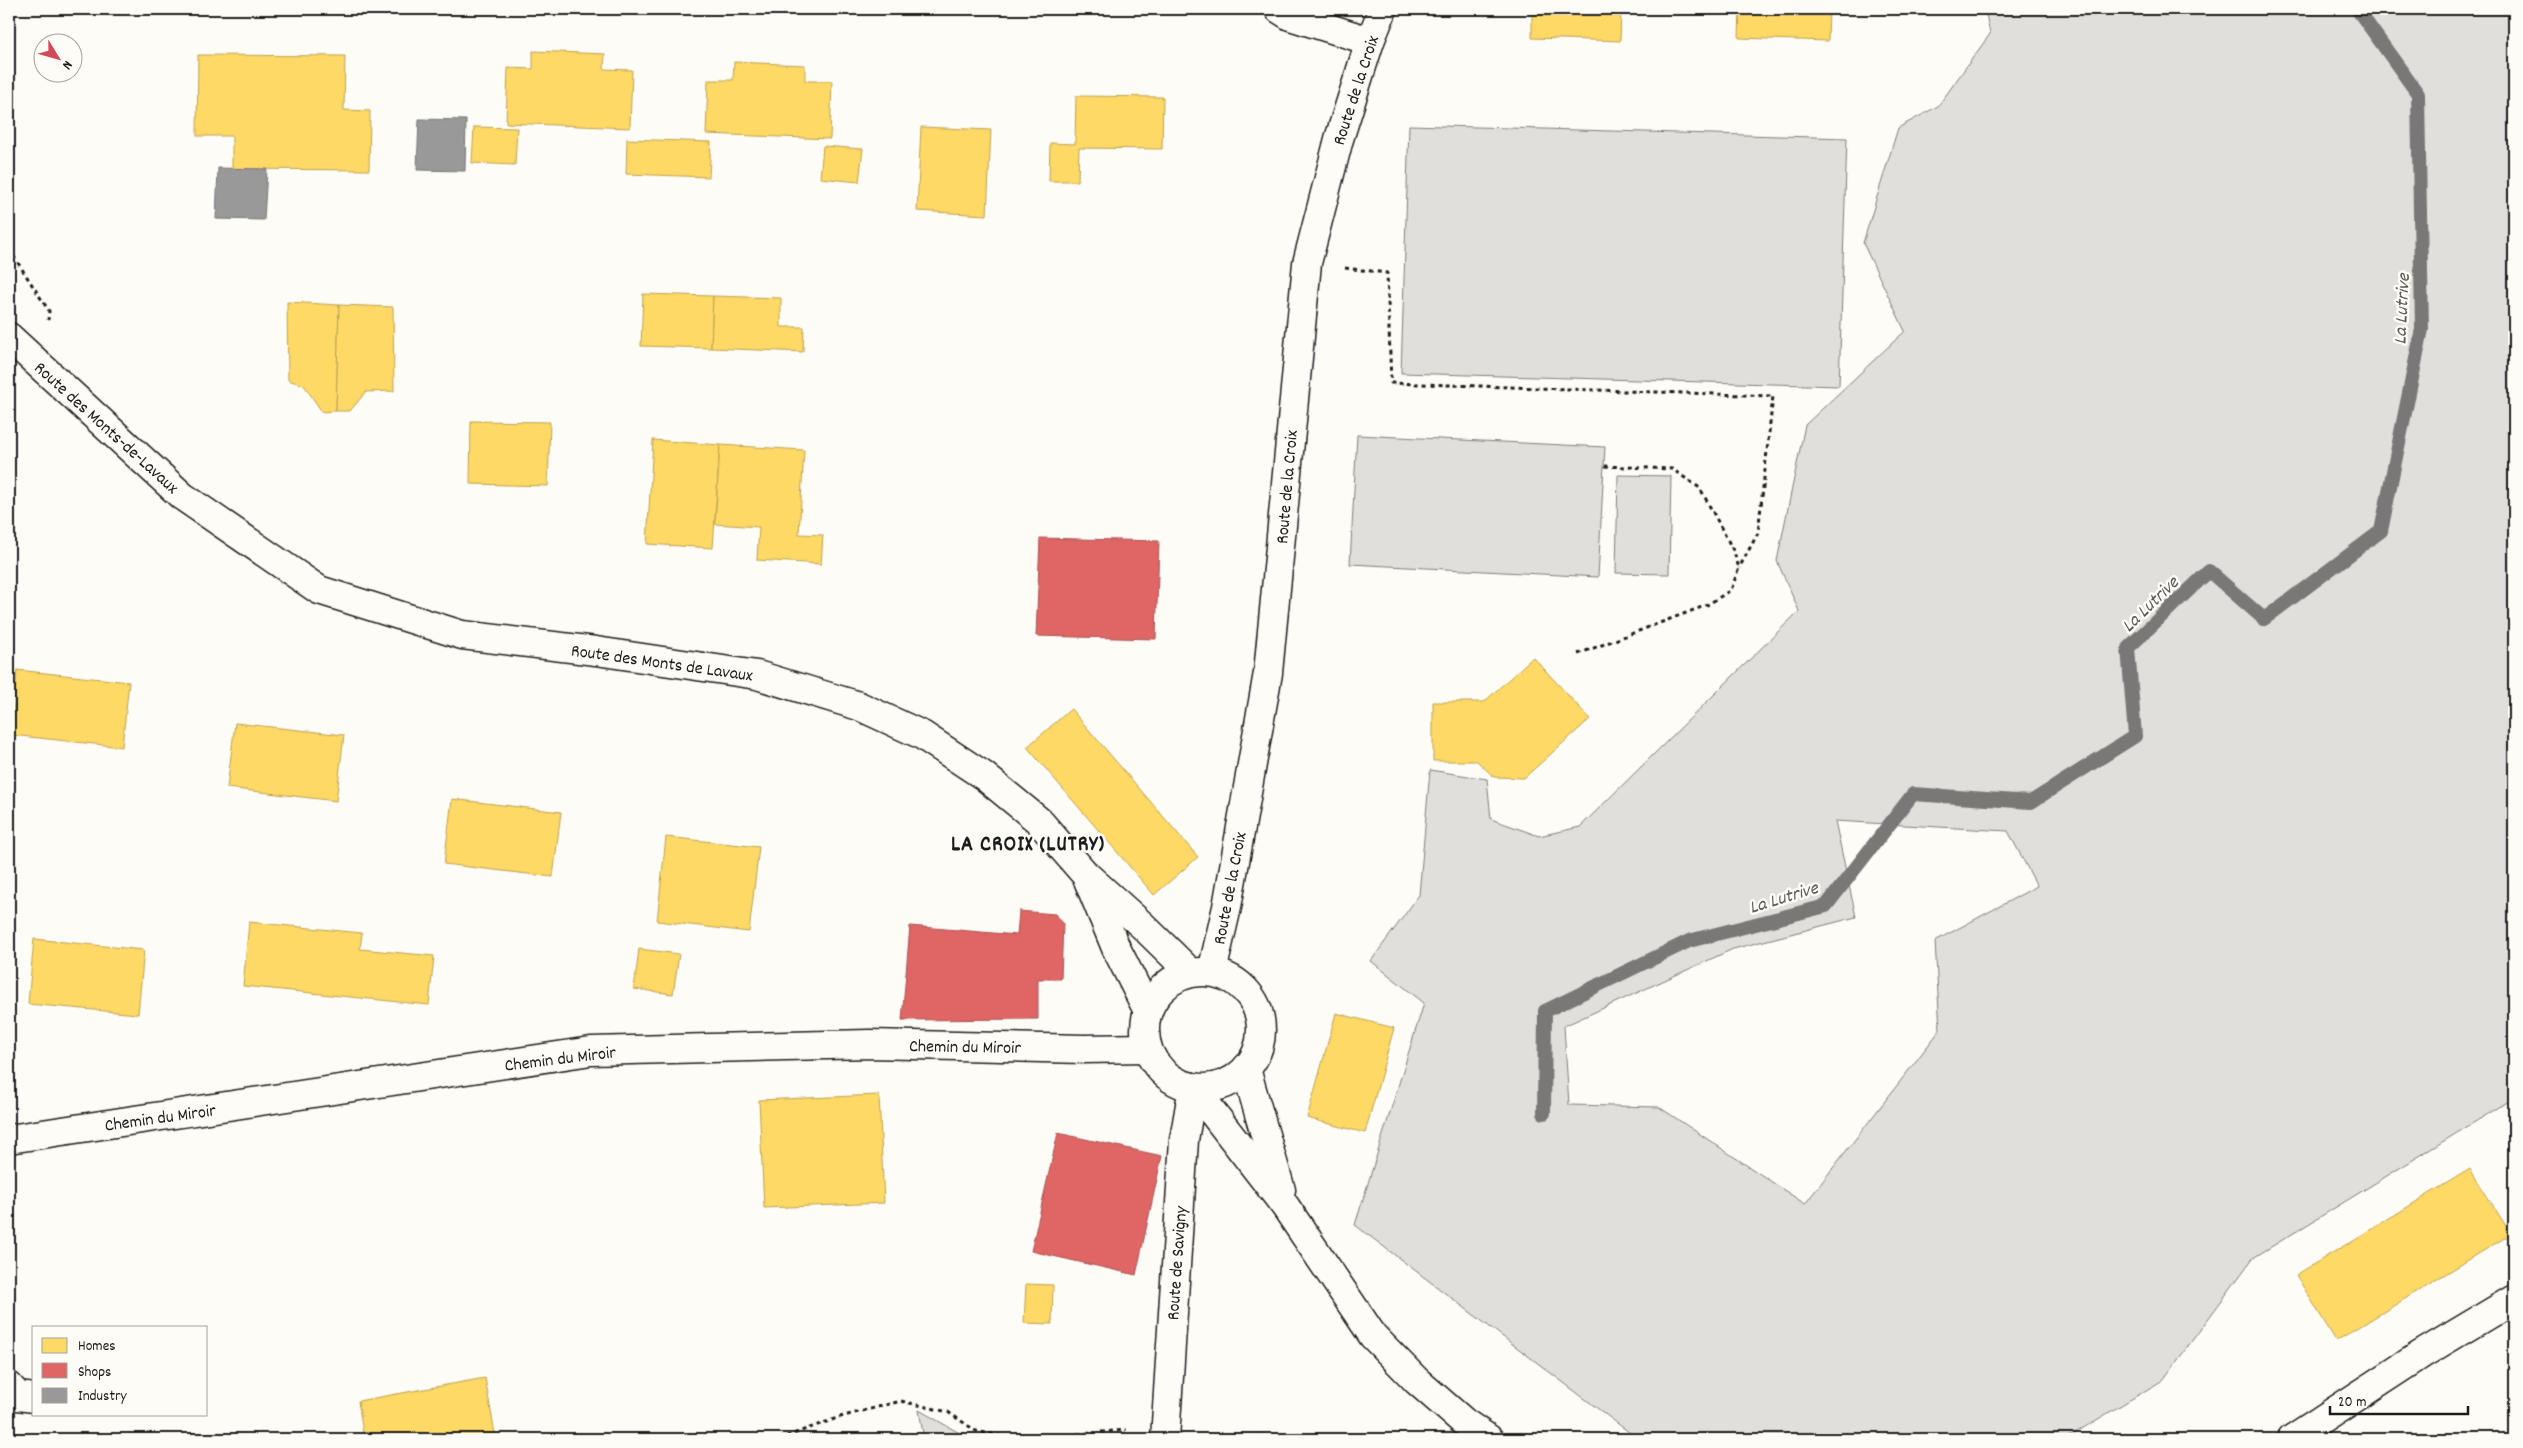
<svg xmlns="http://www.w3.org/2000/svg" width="2523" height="1448" font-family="Dekko,sans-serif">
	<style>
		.green { fill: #e0dfdb; stroke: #7e7e7c; fill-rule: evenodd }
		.homes { fill: #ffd966; stroke: #bba050 }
		.shops { fill: #e06666; stroke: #a55050 }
		.industry { fill: #999; stroke: #747474 }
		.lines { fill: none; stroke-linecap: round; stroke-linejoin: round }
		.stream { stroke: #797876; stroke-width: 14 }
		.minor-casing { stroke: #1c1c1c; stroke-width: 31 }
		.path { stroke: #1c1c1c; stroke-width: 3; stroke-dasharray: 4 4; stroke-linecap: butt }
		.minor { stroke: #fdfcf7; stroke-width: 28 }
		.labels { text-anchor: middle; stroke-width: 5; stroke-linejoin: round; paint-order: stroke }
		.street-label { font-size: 18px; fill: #1c1c1c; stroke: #fdfcf7 }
		.water-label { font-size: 19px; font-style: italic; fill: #5a5a58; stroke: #fdfcf7 }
		.district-label { font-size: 22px; font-weight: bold; letter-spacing: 1px; fill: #1c1c1c; stroke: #fdfcf7 }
	</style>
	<rect width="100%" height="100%" fill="#fdfcf7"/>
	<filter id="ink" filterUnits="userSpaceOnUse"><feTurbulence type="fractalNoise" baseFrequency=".02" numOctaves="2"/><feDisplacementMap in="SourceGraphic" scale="10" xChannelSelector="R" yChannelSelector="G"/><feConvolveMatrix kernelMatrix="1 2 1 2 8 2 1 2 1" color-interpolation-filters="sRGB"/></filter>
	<g filter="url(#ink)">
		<g class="green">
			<path d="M 1985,9 L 2514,9 L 2514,1098 L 2253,1258 L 2163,1380 L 2065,1439 L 1638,1439 L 1355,1225 L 1424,1003 L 1371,961 L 1419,895 L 1430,770 L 1487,779 L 1491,819 L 1539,836 L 1580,827 L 1799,611 L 1777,561 L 1805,425 L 1905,331 L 1863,243 L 1898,128 L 1938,106 L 1990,34 ZM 1835,821 L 2008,831 L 2037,886 L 1935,941 L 1940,1030 L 1805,1204 L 1659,1107 L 1569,1105 L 1564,1026 L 1733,949 L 1856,917 Z"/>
			<polygon points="1409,125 1847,138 1839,386 1401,373"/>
			<polygon points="1357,435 1605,447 1598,577 1350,564"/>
			<polygon points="1618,475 1671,476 1669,574 1616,573"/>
			<polygon points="919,1410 970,1439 924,1439"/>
		</g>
		<g class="homes">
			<polygon points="1532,9 1621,9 1620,41 1532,38"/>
			<polygon points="1740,9 1829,9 1828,41 1739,38"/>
			<polygon points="533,51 605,54 604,69 632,70 630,128 506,123 508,68 533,69"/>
			<polygon points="198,55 345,56 344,110 370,111 369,170 232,169 232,136 197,136"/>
			<polygon points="734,62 805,65 805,81 832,81 830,139 706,134 708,80 733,80"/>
			<polygon points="1076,96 1163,97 1162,149 1079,148 1078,181 1049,181 1050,143 1075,144"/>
			<polygon points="474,127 517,128 515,165 472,163"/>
			<polygon points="921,127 991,130 987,215 917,211"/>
			<polygon points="627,139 711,142 709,177 626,174"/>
			<polygon points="823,146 863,149 859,182 820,178"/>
			<polygon points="643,294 713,296 711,348 641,346"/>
			<polygon points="713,296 781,298 781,327 804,327 803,352 711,348"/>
			<polygon points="287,302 339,305 336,411 322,412 304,385 288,380"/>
			<polygon points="339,305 393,307 394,391 366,392 350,411 336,411"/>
			<polygon points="471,421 550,422 548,486 470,484"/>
			<polygon points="653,440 720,445 713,548 647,544"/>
			<polygon points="720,445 804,450 799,534 823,535 821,564 757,560 759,527 715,524"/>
			<polygon points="1533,657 1590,719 1524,778 1494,777 1477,761 1433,761 1433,702 1484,702"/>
			<polygon points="17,670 129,682 122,747 11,735"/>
			<polygon points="1071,709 1198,857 1154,895 1027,747"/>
			<polygon points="235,723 344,735 336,801 227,788"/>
			<polygon points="452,799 561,812 553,877 444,864"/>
			<polygon points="666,837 759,847 749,932 657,921"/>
			<polygon points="249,922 362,933 360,949 434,956 429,1005 243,986"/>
			<polygon points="34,939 144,950 138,1014 28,1004"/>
			<polygon points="639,949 679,954 673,994 634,989"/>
			<polygon points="1336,1013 1394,1028 1365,1133 1307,1118"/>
			<polygon points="879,1095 884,1203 764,1208 759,1100"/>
			<polygon points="2470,1169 2511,1234 2336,1341 2296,1275"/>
			<polygon points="1026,1284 1053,1285 1052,1324 1024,1323"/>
			<polygon points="485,1378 496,1439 364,1439 358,1401"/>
			<polygon points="1263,1434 1264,1439 1203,1439"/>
		</g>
		<g class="shops">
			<polygon points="1040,538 1159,541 1156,639 1036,636"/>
			<polygon points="1019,911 1055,914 1063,923 1061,979 1038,979 1038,1019 902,1020 910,926 1017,935"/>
			<polygon points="1058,1133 1162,1156 1136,1275 1031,1251"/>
		</g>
		<g class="industry">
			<polygon points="419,119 466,120 465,171 417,170"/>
			<polygon points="218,168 267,169 264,220 216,219"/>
		</g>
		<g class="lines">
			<polyline class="stream" points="1544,1113 1545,1011 1689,941 1826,906 1913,794 2031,802 2135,736 2128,648 2209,571 2264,619 2381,531 2422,329 2418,94 2357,9"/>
			<g class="minor-casing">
				<g id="minor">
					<polyline points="1279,9 1290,16 1370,41"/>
					<polyline points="9,337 182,496 319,590 462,635 596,651 757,675 859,706 922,735 984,776 1039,821 1085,874 1143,926 1191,973"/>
					<polyline points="1088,880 1116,948 1148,1011"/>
					<polyline points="1212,972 1227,907 1268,673 1307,263 1339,139 1370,41 1383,9"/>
					<circle cx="1203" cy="1030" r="58"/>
					<polyline points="1246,1069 1281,1190"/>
					<polyline points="1193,1087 1285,1206 1373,1336 1417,1381 1464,1422 1489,1439"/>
					<polyline points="9,1139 591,1051 869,1044 1084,1049 1147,1048"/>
					<polyline points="9,1386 18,1396 34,1398"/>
					<polyline points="1165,1439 1184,1140 1193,1087"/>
					<polyline points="2292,1439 2422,1354 2514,1299"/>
				</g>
			</g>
			<g class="path">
				<polyline points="9,249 49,311 48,320"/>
				<polyline points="1345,268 1387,273 1391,383 1773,396 1758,533 1739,568"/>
				<polyline points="1578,654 1707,605 1731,590 1739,568 1734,552 1700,488 1672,469 1604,466"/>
				<polyline points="779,1439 840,1417 901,1401 948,1412 976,1431 1017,1439 1126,1430"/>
			</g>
			<use href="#minor" class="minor"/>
		</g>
	</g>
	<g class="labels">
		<g class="street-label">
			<text transform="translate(1355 90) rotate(-72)" y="6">Route de la Croix</text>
			<text transform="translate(107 427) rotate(42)" y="6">Route des Monts-de-Lavaux</text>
			<text transform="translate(1286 487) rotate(-85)" y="6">Route de la Croix</text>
			<text transform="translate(662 662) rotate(8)" y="6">Route des Monts de Lavaux</text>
			<text transform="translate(1229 888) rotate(-79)" y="6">Route de la Croix</text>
			<text transform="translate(965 1046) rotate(1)" y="6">Chemin du Miroir</text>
			<text transform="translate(560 1058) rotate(-7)" y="6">Chemin du Miroir</text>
			<text transform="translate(160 1117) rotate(-8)" y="6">Chemin du Miroir</text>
			<text transform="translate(1176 1263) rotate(-86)" y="6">Route de Savigny</text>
		</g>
		<g class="water-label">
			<text transform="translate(2400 309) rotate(-87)" y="7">La Lutrive</text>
			<text transform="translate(2149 603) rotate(-44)" y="7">La Lutrive</text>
			<text transform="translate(1783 896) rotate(-17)" y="7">La Lutrive</text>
		</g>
		<g class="district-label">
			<text x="1028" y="850">LA CROIX (LUTRY)</text>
		</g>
	</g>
	<rect width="2523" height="1448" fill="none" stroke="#fdfcf7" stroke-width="30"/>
	<rect x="15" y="15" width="2493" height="1418" fill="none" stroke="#1c1c1c" stroke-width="2" filter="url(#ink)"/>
	<rect x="32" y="1326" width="175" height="90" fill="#fdfcf7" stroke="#a3a29f"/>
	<rect x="42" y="1338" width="25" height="15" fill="#ffd966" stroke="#a3a29f"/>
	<text x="78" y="1350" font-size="15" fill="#1c1c1c">Homes</text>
	<rect x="42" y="1363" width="25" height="15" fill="#e06666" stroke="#a3a29f"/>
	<text x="78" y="1376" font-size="15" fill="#1c1c1c">Shops</text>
	<rect x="42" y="1388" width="25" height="15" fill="#999999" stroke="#a3a29f"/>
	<text x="78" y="1400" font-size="15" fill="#1c1c1c">Industry</text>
	<g transform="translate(58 58) rotate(127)"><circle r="24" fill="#fdfcf7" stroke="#a3a29f"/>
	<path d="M0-4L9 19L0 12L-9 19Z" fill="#d1495b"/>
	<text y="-8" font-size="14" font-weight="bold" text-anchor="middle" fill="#1c1c1c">N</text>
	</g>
	<path d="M2330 1406v8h138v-8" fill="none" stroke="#1c1c1c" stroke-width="2.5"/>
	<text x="2338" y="1406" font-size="15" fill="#1c1c1c" stroke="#fdfcf7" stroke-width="4" paint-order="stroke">20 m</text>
</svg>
